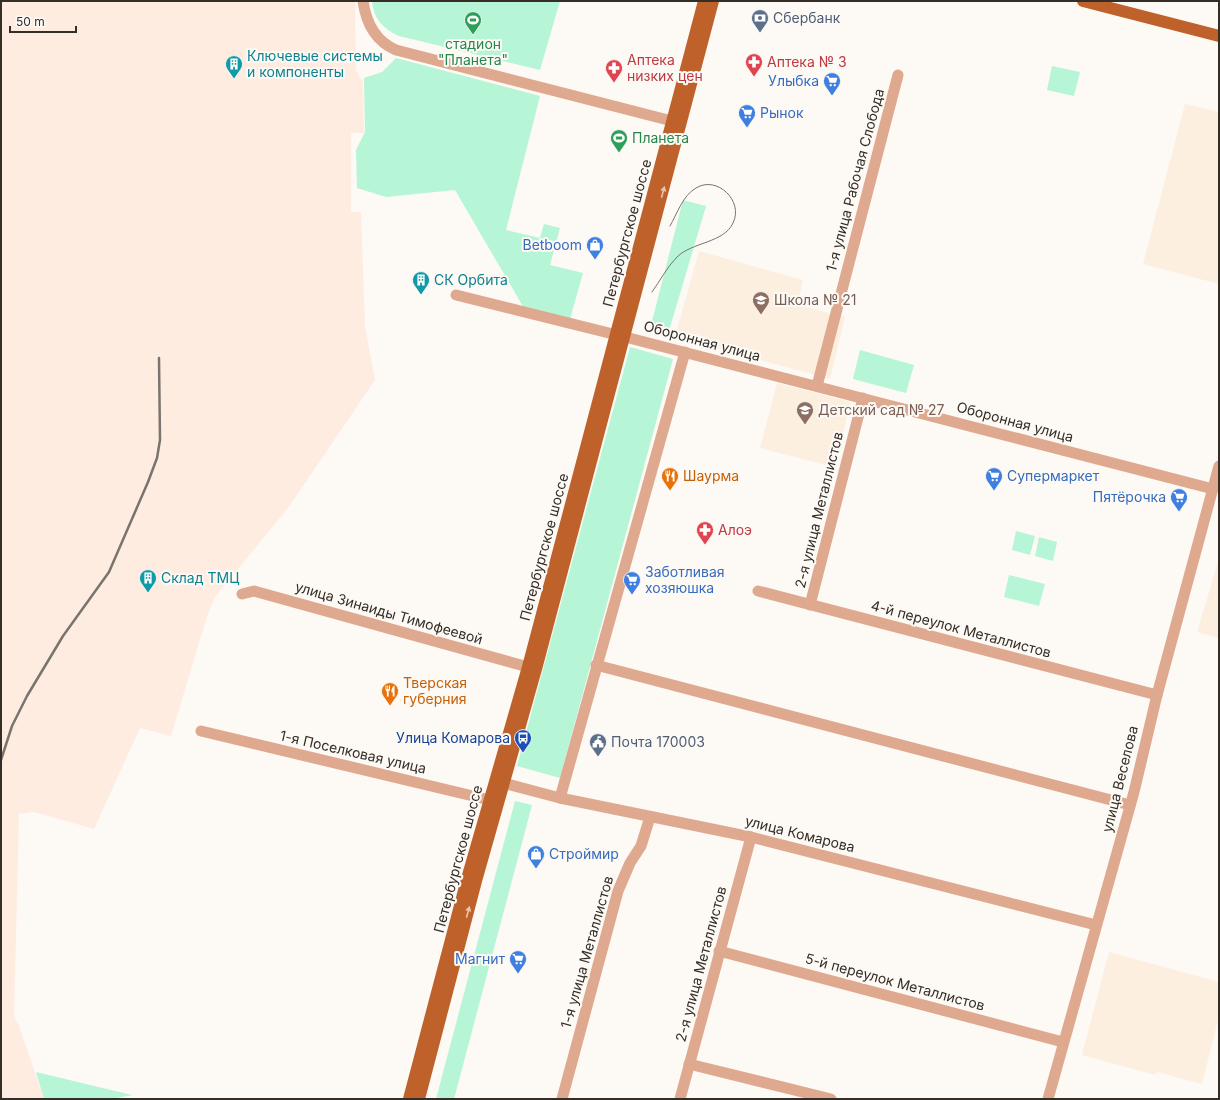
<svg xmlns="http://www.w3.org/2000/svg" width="1220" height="1100" font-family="Inter,sans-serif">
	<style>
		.built { fill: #fdefe0 }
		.industrial { fill: #feece1 }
		.green { fill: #b6f5d6 }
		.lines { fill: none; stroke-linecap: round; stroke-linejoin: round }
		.minor { stroke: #dea98e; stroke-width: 11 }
		.major { stroke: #be612a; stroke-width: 12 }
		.tram { stroke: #7a746e; stroke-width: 1 }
		.rail { stroke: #7a746e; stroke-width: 2.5 }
		.oneway { fill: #e7c4ae }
		.labels { text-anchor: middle; stroke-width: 4; stroke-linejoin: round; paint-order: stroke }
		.service-label { font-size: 14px; fill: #4e5e75; stroke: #fdf9f5; text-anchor: start }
		.leisure-label { font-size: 14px; fill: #27864d; stroke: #fdf9f5 }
		.culture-label { font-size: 14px; fill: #0d838f; stroke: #fdf9f5; text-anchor: start }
		.health-label { font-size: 14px; fill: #be3a42; stroke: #fdf9f5; text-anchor: start }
		.shop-label { font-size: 14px; fill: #366cbe; stroke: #fdf9f5; text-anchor: end }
		.street-label { font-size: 14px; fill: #352e27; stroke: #fdf9f5 }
		.education-label { font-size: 14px; fill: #785e54; stroke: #fdf9f5; text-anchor: start }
		.food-label { font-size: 14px; fill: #c56008; stroke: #fdf9f5; text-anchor: start }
		.transit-label { font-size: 14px; fill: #164399; stroke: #fdf9f5; text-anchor: end }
	</style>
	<rect width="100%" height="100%" fill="#fdf9f5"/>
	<g class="built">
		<polygon points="1185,104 1219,112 1219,284 1143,264"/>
		<polygon points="699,251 803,280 798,305 845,317 830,379 675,337"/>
		<polygon points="777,383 851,402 834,467 760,448"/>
		<polygon points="1219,559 1219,638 1197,632"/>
		<polygon points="1109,952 1219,982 1219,1016 1202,1084 1157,1072 1155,1075 1082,1055"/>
	</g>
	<polygon class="industrial" points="1,1 355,1 356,70 363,82 364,133 351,133 351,212 361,212 365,326 375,380 288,508 215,597 208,613 171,736 140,728 94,829 34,812 19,814 14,1016 19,1026 44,1099 1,1099"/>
	<g class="green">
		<path d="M 372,1 L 560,1 L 540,70 L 399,36 C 383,29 373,18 372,1 Z"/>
		<polygon points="396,58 540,96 506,230 540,238 544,224 560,228 550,265 583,273 570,319 525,310 455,190 386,197 357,188 356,150 365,132 364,78 382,72"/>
		<polygon points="1052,66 1080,72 1074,96 1047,90"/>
		<polygon points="683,200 706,206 668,334 650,329"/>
		<polygon points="630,347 673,359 560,778 517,766"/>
		<polygon points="860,350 914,365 906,393 853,379"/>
		<polygon points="1016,531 1035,536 1030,555 1012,550"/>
		<polygon points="1039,537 1057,542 1053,561 1035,556"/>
		<polygon points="1009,575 1045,584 1039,606 1004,597"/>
		<polygon points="515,801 532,805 454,1099 436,1099"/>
		<polygon points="36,1072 132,1095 112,1099 44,1099"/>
	</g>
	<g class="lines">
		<g class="minor">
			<path d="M 363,1 C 366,23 375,41 396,50 L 672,121"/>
			<polyline points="456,295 633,339 1213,489"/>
			<polyline points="817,386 898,75"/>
			<polyline points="758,591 1157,695"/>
			<polyline points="242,594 254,591 528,667"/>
			<polyline points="810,605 863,398"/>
			<polyline points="596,665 1130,805"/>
			<polyline points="201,731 498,802"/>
			<polyline points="496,781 560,798 751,837 1096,925"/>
			<polyline points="560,798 685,352"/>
			<polyline points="719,951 1063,1042"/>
			<polyline points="689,1064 831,1099"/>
			<polyline points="562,1099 618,891 630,863 641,846 650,817"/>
			<polyline points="680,1099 751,837"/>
			<polyline points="1048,1099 1134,792 1157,695 1219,466"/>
		</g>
		<g class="major">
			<polyline points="1083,1 1219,36"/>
			<polyline points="409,1099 467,879 528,667 704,1"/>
			<polyline points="419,1099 476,881 536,669 713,1"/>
		</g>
		<path class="tram" d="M 652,292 C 660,281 667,267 677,257 C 692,242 724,243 733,223 C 744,201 717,175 696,188 C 683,195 677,214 670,226"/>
		<polyline class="rail" points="1,760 12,726 27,696 63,636 109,572 148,482 157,458 160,440 159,358"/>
	</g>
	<defs><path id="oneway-solid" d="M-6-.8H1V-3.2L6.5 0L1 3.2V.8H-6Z"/></defs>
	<g class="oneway">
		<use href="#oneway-solid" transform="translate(663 192) rotate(-75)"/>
		<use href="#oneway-solid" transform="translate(468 912) rotate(-75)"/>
	</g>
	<defs>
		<g id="bank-pin" transform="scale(0.9)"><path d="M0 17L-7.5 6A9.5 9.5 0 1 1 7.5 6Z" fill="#5c6f8a" stroke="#fdf9f5"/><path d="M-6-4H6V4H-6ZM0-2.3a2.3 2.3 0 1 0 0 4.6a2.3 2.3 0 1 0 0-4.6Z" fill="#fff"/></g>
		<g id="stadium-pin" transform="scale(0.9)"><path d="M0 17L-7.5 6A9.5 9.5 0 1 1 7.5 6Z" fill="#2e9e5b" stroke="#fdf9f5"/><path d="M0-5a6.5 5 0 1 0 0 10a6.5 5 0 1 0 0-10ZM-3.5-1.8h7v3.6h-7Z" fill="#fff"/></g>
		<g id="pharmacy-pin" transform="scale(0.9)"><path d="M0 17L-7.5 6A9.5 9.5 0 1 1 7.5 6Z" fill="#e0444e" stroke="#fdf9f5"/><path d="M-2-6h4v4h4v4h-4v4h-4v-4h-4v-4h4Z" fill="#fff"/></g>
		<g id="building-pin" transform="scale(0.9)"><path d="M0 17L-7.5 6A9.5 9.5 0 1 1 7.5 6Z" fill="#0f9aa8" stroke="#fdf9f5"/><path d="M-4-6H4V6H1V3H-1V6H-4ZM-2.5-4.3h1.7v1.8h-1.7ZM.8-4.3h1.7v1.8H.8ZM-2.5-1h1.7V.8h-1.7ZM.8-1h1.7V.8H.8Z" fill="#fff"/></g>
		<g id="supermarket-pin" transform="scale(0.9)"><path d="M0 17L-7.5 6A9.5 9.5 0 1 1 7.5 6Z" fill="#3f7fe0" stroke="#fdf9f5"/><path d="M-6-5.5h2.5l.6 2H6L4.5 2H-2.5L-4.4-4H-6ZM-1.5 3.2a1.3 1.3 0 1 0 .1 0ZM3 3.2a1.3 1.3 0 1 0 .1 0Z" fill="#fff"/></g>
		<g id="shop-pin" transform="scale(0.9)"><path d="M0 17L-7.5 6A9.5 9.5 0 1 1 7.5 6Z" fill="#3f7fe0" stroke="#fdf9f5"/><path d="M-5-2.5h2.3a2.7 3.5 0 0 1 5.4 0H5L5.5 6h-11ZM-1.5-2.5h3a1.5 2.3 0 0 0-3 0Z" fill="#fff"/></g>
		<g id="school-pin" transform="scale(0.9)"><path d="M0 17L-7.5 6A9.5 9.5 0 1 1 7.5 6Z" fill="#8d6e63" stroke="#fdf9f5"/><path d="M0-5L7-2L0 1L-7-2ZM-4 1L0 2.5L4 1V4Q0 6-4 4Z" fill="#fff"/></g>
		<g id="restaurant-pin" transform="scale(0.9)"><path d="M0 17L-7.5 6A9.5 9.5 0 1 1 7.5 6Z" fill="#e8710a" stroke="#fdf9f5"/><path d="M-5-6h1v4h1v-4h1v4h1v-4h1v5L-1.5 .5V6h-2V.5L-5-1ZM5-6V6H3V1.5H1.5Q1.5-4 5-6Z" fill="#fff"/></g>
		<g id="bus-pin" transform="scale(0.9)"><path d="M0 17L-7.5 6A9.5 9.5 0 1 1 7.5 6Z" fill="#1a4fb4" stroke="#fdf9f5"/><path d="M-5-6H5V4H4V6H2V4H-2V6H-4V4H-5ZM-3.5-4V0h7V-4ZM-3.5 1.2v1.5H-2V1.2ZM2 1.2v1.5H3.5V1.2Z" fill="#fff"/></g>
		<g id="civic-pin" transform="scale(0.9)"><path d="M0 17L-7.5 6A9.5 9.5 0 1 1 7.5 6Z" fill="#5c6f8a" stroke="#fdf9f5"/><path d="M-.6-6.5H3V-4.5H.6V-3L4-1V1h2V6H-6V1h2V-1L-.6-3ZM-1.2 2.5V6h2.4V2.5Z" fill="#fff"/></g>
	</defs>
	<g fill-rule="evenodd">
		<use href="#bank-pin" x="760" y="18"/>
		<use href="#stadium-pin" x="473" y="20"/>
		<use href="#pharmacy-pin" x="754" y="62"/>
		<use href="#building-pin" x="234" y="64"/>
		<use href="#pharmacy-pin" x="614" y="68"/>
		<use href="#supermarket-pin" x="832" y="81"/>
		<use href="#supermarket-pin" x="747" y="113"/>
		<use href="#stadium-pin" x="619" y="138"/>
		<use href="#shop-pin" x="595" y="245"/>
		<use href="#building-pin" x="421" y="280"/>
		<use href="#school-pin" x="761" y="300"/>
		<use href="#school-pin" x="805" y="410"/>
		<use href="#restaurant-pin" x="670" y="476"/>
		<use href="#supermarket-pin" x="994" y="476"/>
		<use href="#supermarket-pin" x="1179" y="497"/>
		<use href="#pharmacy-pin" x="705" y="530"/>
		<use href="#building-pin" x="148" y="578"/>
		<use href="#supermarket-pin" x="632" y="580"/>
		<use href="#restaurant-pin" x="390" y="691"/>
		<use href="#bus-pin" x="523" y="738"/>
		<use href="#civic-pin" x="598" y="742"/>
		<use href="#shop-pin" x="536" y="854"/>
		<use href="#supermarket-pin" x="518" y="959"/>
	</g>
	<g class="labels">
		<g class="service-label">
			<text x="773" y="23">Сбербанк</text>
			<text x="611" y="747">Почта 170003</text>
		</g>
		<g class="leisure-label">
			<text x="473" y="49">стадион<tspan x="473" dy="16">"Планета"</tspan></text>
			<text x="632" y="143" text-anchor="start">Планета</text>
		</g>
		<g class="culture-label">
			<text x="247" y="61">Ключевые системы<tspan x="247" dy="16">и компоненты</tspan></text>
			<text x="434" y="285">СК Орбита</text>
			<text x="161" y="583">Склад ТМЦ</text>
		</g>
		<g class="health-label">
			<text x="627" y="65">Аптека<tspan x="627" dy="16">низких цен</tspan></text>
			<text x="767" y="67">Аптека № 3</text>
			<text x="718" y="535">Алоэ</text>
		</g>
		<g class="shop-label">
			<text x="819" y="86">Улыбка</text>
			<text x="760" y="118" text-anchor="start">Рынок</text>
			<text x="582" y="250">Betboom</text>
			<text x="1007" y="481" text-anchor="start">Супермаркет</text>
			<text x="1166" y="502">Пятёрочка</text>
			<text x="645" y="577" text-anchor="start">Заботливая<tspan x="645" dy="16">хозяюшка</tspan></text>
			<text x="549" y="859" text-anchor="start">Строймир</text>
			<text x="505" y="964">Магнит</text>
		</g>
		<g class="street-label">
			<text transform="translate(855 180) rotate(-75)" y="5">1-я улица Рабочая Слобода</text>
			<text transform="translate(627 233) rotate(-75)" y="5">Петербургское шоссе</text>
			<text transform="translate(702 341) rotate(15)" y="5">Оборонная улица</text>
			<text transform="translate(1015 422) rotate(15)" y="5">Оборонная улица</text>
			<text transform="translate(819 510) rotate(-76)" y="5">2-я улица Металлистов</text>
			<text transform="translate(544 547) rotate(-75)" y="5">Петербургское шоссе</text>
			<text transform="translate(389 613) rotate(16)" y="5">улица Зинаиды Тимофеевой</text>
			<text transform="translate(961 629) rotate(15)" y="5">4-й переулок Металлистов</text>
			<text transform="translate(353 752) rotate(13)" y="5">1-я Поселковая улица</text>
			<text transform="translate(1120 779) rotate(-76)" y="5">улица Веселова</text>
			<text transform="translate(800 834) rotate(14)" y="5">улица Комарова</text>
			<text transform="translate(458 859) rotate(-75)" y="5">Петербургское шоссе</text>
			<text transform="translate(587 952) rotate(-74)" y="5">1-я улица Металлистов</text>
			<text transform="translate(701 964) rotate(-75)" y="5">2-я улица Металлистов</text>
			<text transform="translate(895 982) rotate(15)" y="5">5-й переулок Металлистов</text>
		</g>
		<g class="education-label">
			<text x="774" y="305">Школа № 21</text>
			<text x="818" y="415">Детский сад № 27</text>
		</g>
		<g class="food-label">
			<text x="683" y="481">Шаурма</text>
			<text x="403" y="688">Тверская<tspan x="403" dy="16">губерния</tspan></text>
		</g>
		<g class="transit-label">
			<text x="510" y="743">Улица Комарова</text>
		</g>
	</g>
	<rect width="1220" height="1100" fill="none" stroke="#352e27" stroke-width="4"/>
	<path d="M10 26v6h66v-6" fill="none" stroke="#352e27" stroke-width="2"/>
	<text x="16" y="26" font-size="12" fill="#352e27" stroke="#fdf9f5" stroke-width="3" paint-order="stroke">50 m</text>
</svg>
